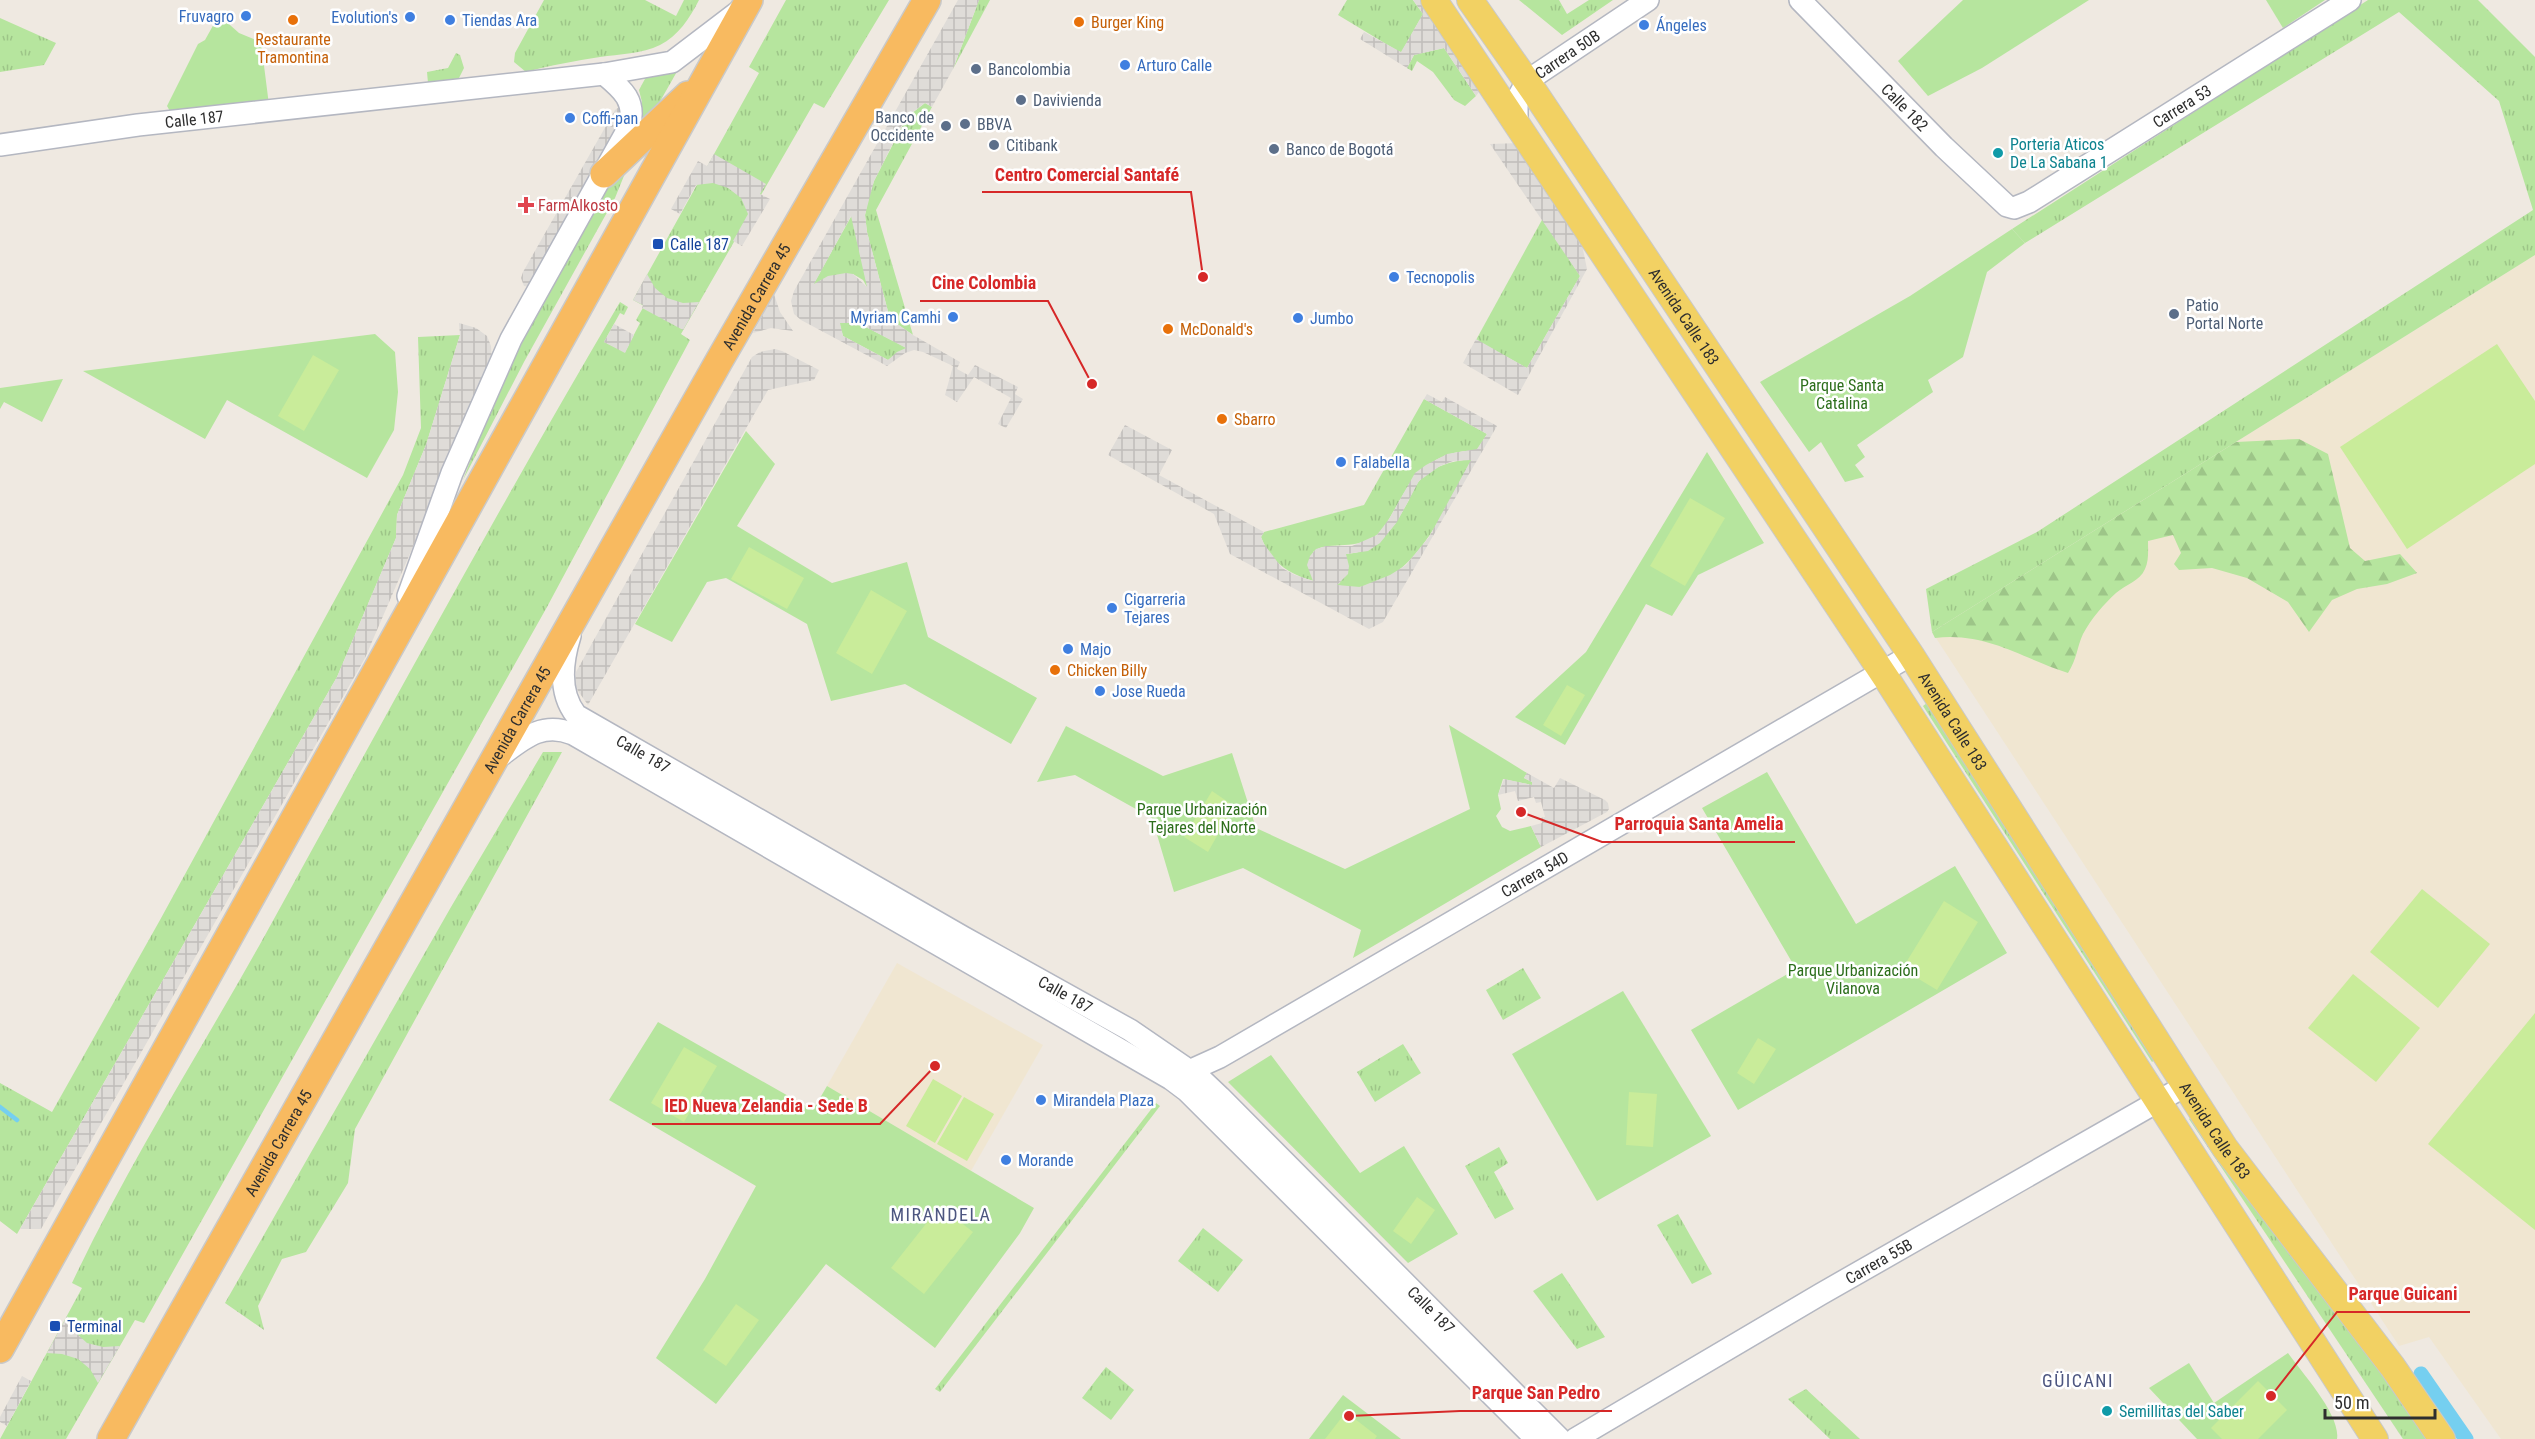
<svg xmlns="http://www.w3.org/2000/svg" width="2535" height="1439" font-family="'Roboto Condensed',sans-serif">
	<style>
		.education { fill: #f0e6d1 }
		.grass { fill: url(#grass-tufts) }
		.forest { fill: url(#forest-firs) }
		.park { fill: #b6e59e }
		.pitch { fill: #c9ec9a }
		.plaza { fill: url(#plaza-grid); fill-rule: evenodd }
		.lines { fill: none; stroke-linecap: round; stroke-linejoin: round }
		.stream { stroke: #75cff0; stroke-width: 4.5 }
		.canal { stroke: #75cff0; stroke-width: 15 }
		.tertiary-casing { stroke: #b4b7c1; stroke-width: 24 }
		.primary-casing { stroke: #c9c9c9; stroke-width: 28 }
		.trunk-casing { stroke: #c9c9c9; stroke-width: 30 }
		.tertiary { stroke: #fff; stroke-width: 21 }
		.primary { stroke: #f2d163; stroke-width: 26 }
		.trunk { stroke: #f8ba60; stroke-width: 27 }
		.shop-dot { fill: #3f7fe0; stroke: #fff; stroke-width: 2 }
		.food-dot { fill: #e8710a; stroke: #fff; stroke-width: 2 }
		.service-dot { fill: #5c6f8a; stroke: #fff; stroke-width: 2 }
		.culture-dot { fill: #0f9aa8; stroke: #fff; stroke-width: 2 }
		.health-dot { fill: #e0444e; stroke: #fff; stroke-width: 2 }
		.transit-dot { fill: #1a4fb4; stroke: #fff; stroke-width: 2 }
		.labels { text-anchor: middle; stroke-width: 5; stroke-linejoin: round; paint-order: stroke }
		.shop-label { font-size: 16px; fill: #366cbe; stroke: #fff; text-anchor: start }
		.food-label { font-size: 16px; fill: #c56008; stroke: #fff; text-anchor: start }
		.street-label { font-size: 16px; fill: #2e2e2e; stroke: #fff }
		.service-label { font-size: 16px; fill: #4e5e75; stroke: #fff; text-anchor: start }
		.culture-label { font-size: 16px; fill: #0d838f; stroke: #fff; text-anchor: start }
		.health-label { font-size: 16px; fill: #be3a42; stroke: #fff; text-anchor: start }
		.transit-label { font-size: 16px; fill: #164399; stroke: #fff; text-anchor: start }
		.park-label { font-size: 16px; fill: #2c6e1b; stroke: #fff }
		.neighbourhood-label { font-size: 18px; letter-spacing: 1.5px; fill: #4d5680; stroke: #fff }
		.leader { fill: none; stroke: #d62828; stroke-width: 2 }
		.callout-dot { fill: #d62828; stroke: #fff; stroke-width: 2 }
		.callout-label { font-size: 18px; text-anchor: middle; font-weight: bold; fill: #d62828; stroke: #fff; stroke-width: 5; stroke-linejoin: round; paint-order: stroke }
	</style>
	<defs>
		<pattern id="grass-tufts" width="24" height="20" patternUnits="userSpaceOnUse" patternTransform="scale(1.5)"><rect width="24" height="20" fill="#b6e59e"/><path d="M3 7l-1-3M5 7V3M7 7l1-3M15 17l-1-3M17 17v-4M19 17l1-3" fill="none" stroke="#9dc588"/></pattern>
		<pattern id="forest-firs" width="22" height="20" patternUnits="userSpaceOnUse" patternTransform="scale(1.5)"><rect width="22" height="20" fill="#b6e59e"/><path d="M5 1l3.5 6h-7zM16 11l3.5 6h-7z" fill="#9dc588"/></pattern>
		<pattern id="plaza-grid" width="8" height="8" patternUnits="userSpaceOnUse" patternTransform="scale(1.5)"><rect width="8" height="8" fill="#dfdcd8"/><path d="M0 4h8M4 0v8" fill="none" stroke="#c0bdba"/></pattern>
	</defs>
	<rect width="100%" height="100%" fill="#efe9e1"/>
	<g class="education">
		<polygon points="2535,255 2535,1439 2501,1439 2429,1337 2399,1346 1932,632"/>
		<polygon points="897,963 1043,1045 971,1171 827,1086"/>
	</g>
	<g class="grass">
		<path d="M 544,0 L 645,0 L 676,16 L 684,0 L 699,0 C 690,18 678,36 660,45 C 642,54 619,54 600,57 C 575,61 551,65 526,72 L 514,62 L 515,53 Z"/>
		<path d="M 786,0 L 889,0 L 824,108 L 814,103 L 681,334 L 690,340 L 547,607 L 144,1323 L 135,1320 L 66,1439 L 0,1439 L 82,1288 L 72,1283 C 128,1164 200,1052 264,937 C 381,725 496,512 620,302 L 628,307 L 624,315 L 620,313 L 604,342 L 625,352 L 640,323 L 636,320 L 644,306 L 633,300 L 759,73 L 749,67 Z"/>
		<polygon points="979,0 990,0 953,69"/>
		<polygon points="1347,0 1413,0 1423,14 1401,53 1338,15"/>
		<polygon points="1519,0 1559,0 1567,14 1589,0 1613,0 1562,35"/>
		<polygon points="2368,0 2478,0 2535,57 2535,255 1932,632 1926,589 2037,532 2533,210 2499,101 2399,12 2025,243 2012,229"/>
		<polygon points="0,18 56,43 44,65 0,72"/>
		<polygon points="1444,48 1476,96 1465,106 1454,100 1433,72 1417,61 1412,71 1407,68 1414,55"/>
		<polygon points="456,53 460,55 464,68 455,86 428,83 427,72 448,68"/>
		<polygon points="679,68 654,112 638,127 642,102 639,90 646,77"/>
		<polygon points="925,103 932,107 876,210 913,335 890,319 867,232 865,215 868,200 874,181 907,117"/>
		<polygon points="630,161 615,198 524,362 463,480 499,385 603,194"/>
		<polygon points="852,215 868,289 863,280 853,274 813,285"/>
		<polygon points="1543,218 1580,276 1527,368 1476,340"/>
		<polygon points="839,322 858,323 907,348 888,360 843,336"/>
		<polygon points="460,335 426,445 397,515 396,538 337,677 17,1234 0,1221 0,1083 52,1112 160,920 403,475 421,428 418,337"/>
		<path d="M 1424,399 L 1487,434 L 1477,450 C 1433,452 1416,470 1396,507 C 1390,517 1384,530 1374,537 C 1352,551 1327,540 1313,552 L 1314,581 C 1289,574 1271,563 1261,537 L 1264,532 L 1364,505 Z"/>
		<path d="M 1472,459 C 1448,502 1416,583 1359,587 C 1351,588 1343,586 1336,585 L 1340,583 L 1345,554 C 1379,553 1394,527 1409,500 C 1412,493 1415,485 1420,480 C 1434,465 1453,461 1472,459 Z"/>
		<polygon points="1927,703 2156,1059 2152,1062 1923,706"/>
		<polygon points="543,752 562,752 355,1129 348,1183 306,1252 282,1259 258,1306 264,1330 225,1303 451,907"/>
		<polygon points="1523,968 1541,998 1503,1020 1486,990"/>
		<polygon points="1403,1044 1421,1073 1375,1102 1357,1072"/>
		<polygon points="1156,1103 1160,1106 940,1392 935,1389"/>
		<polygon points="2193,1116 2407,1405 2428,1439 2403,1439 2189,1119"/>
		<polygon points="1499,1147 1508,1163 1494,1172 1514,1209 1495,1219 1465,1166"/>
		<polygon points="1678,1214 1712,1274 1692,1284 1657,1225"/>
		<polygon points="1203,1228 1243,1260 1218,1292 1178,1261"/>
		<polygon points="1562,1273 1605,1337 1577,1349 1533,1291"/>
		<polygon points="1106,1367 1134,1390 1111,1420 1082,1398"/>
		<polygon points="1806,1389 1860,1439 1830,1439 1788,1399"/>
	</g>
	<path class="forest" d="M 2299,439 L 2328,454 L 2350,548 L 2365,561 L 2400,554 L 2417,573 L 2387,584 L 2357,589 L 2332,600 L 2309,632 L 2288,602 L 2247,578 L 2212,568 L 2179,570 L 2174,564 L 2181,553 L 2173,535 L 2148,541 C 2148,550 2149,561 2145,569 C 2140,581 2125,585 2116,593 C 2104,604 2091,619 2083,634 C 2077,647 2077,659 2068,673 C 2021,658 1987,632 1935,638 L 1932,632 L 2236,442 Z"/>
	<g class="park">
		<polygon points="1963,0 2089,0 1982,68 1928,96 1898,61"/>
		<polygon points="2266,0 2325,0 2283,28"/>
		<polygon points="224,11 230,25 239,33 261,42 269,105 171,113 167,106 198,44 205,40 220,13 222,14"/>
		<polygon points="2012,229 2025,243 1987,272 1963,357 1928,380 1933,392 1857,445 1865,457 1855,465 1864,477 1845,482 1821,442 1809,452 1760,382 1910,296"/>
		<polygon points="375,334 395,352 398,392 394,430 367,478 227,400 205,439 83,371"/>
		<polygon points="63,379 42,422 4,402 0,409 0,388"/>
		<polygon points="746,431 775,464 737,526 832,583 907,562 928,637 1037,698 1011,744 905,684 831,701 807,624 726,578 707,582 672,642 635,624"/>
		<polygon points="1707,452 1764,543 1698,575 1672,616 1646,604 1565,745 1515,717 1586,652"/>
		<polygon points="1449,725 1527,773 1524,778 1532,782 1532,785 1503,779 1498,795 1501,809 1496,816 1502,827 1510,831 1531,826 1541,847 1353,958 1361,930 1243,868 1174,892 1152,818 1075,775 1037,782 1066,726 1163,776 1232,753 1256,828 1345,869 1470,809"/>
		<polygon points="1767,772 1856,924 1955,866 2007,953 1738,1110 1691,1030 1796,969 1702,808"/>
		<polygon points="1623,991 1711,1136 1597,1201 1512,1054"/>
		<polygon points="658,1022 813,1110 827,1086 1034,1208 1020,1233 935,1348 826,1264 716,1404 656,1358 705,1279 756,1186 609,1100"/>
		<polygon points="1271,1055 1360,1173 1404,1146 1458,1234 1408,1263 1228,1082"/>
		<path d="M 2288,1353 C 2302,1373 2341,1415 2337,1439 L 2197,1439 L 2149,1388 L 2189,1363 L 2214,1403 Z"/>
		<polygon points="1343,1395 1401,1439 1309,1439"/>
	</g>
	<g class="pitch">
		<polygon points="2497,344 2535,401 2535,464 2407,549 2340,447"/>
		<polygon points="313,355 339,370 304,431 278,416"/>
		<polygon points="1690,498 1725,518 1685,586 1650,566"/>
		<polygon points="749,547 804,578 787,609 731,579"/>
		<polygon points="871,590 907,611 872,674 836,653"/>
		<polygon points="1567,685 1585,695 1561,736 1543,725"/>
		<polygon points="1212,791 1234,806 1208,852 1184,837"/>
		<polygon points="2422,889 2490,944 2438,1008 2370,952"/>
		<polygon points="1944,901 1978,922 1937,990 1902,969"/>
		<polygon points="2353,974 2420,1028 2376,1082 2308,1028"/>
		<polygon points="2535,1013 2535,1230 2428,1144"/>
		<polygon points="1758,1038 1776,1049 1754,1084 1737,1073"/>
		<polygon points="684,1047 717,1066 684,1122 651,1103"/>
		<polygon points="933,1079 962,1096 935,1143 906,1126"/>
		<polygon points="1629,1092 1657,1094 1653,1147 1626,1145"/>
		<polygon points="964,1097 994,1114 967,1161 937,1144"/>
		<polygon points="1417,1197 1435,1210 1411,1244 1393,1231"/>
		<polygon points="940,1206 973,1232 924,1294 891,1268"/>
		<polygon points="736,1304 759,1320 726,1366 703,1350"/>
		<polygon points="2258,1381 2287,1410 2258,1439 2222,1439 2211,1428"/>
		<polygon points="1346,1412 1377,1436 1375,1439 1325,1439"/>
	</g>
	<g class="plaza">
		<path d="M 958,0 L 979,0 L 953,69 L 932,107 L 925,103 L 906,117 L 874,181 L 865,215 L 867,232 L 890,319 L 913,335 L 960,362 L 957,369 L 968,375 L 975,365 L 1018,387 L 1015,394 L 1023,399 L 1006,428 L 998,424 L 1011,398 L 974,377 L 957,402 L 945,395 L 953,366 L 923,352 L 914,350 L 905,353 L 887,366 L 801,320 L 794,314 L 791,301 L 794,291 ZM 851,216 L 867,287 L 853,274 L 846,273 L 828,276 L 814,284 ZM 840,323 L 858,323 L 906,348 L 897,352 L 888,360 L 843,336 Z"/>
		<polygon points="1413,0 1424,0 1481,89 1476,96 1444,48 1414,55 1407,68 1360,39 1364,32 1401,52 1423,14"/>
		<polygon points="619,107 627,110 531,287 524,286 521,278 523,272 615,110"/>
		<polygon points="1520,143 1580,235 1587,269 1518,395 1463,363 1476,339 1527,368 1580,276 1490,144"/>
		<polygon points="714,154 766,184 760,194 770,199 742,246 733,241 748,214 741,198 728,188 713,183 696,185 680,214 671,209 698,161 707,166"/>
		<polygon points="647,274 655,288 667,298 683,303 699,302 683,330 642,308 643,305 633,300"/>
		<polygon points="774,294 780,312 793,331 771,328 753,333"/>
		<polygon points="459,323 476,328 487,336 491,346 492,363 365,658 41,1229 20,1229 337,677 396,538 397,515 426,445 460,335"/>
		<polygon points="614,324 634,335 625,353 604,342"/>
		<polygon points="775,349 782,351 819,370 814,380 768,390 588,705 578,691 575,683 576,672 752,357 760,352"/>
		<path d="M 1427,394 L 1442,402 L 1445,397 L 1497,426 L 1383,622 L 1369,629 L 1230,554 L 1214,514 L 1108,455 L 1125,425 L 1172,450 L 1159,475 L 1264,532 L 1261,537 L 1264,544 L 1282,568 L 1295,575 L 1313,581 L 1307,565 L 1310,556 L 1316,549 L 1326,546 L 1352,546 L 1377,535 L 1389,519 L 1415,473 L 1426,465 L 1447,454 L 1477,449 L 1487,434 L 1424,399 ZM 1471,460 L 1429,537 L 1406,565 L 1390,575 L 1360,587 L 1337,585 L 1348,574 L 1349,566 L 1346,554 L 1368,551 L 1380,543 L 1397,522 L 1419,481 L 1440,466 L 1453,461 Z"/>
		<polygon points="1527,773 1554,788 1560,778 1605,800 1608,803 1609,809 1607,812 1541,847 1531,826 1542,823 1541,818 1545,817 1541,802 1536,803 1534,797 1518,801 1515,791 1498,795 1504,779 1532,785 1532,782 1524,778"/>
		<polygon points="67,1316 75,1332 87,1343 103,1347 120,1346 98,1383 90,1369 78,1359 62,1354 47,1353"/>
		<polygon points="22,1376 31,1381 7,1426 0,1422 0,1417"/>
	</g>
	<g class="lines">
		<polyline class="stream" points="0,1107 17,1120"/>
		<polyline class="canal" points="2421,1374 2466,1439"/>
		<g class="tertiary-casing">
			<g id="tertiary">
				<path id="s1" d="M 1800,0 L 1944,147 L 2007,206 L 2014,208 L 2029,202 L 2350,0"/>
				<path id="s2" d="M 1517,126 L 1517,99 L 1527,81 L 1648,0"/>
				<path id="s3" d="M 0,145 L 138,125 L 604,74 L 672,62 L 739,11"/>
				<path d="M 408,596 L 452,473 L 511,339 L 629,127 C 637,101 622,89 604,74"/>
				<path id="s4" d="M 570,636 C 562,662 558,692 576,715 L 963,937 L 1130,1030 L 1200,1078 L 1220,1097 L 1560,1439"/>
				<path d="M 499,757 C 523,739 542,721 573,734 L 1171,1079 L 1187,1091 L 1536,1439"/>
				<path id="s5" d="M 1178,1076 L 1220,1057 L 1911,655"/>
				<path id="s6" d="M 1575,1439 L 1821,1294 L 2185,1086"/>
			</g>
		</g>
		<g class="primary-casing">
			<g id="primary">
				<polyline points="1434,0 1888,681 2375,1439"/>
				<path id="s7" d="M 1470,0 L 1535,93 L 1911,655 L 2225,1148 L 2392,1366 L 2442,1439"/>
			</g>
		</g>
		<g class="trunk-casing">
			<g id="trunk">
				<polyline points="604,174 688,95"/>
				<polyline points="0,1349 749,0"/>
				<path id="s8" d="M 111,1439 L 719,361 L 927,0"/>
			</g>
		</g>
		<use href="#tertiary" class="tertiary"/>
		<use href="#primary" class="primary"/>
		<use href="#trunk" class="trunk"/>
	</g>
	<g class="shop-dot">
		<circle cx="246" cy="16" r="6"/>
		<circle cx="410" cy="17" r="6"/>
		<circle cx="450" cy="20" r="6"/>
		<circle cx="1644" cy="25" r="6"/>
		<circle cx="1125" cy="65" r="6"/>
		<circle cx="570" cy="118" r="6"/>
		<circle cx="1394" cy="277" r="6"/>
		<circle cx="953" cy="317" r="6"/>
		<circle cx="1298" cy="318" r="6"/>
		<circle cx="1341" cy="462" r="6"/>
		<circle cx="1112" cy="608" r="6"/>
		<circle cx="1068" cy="649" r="6"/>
		<circle cx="1100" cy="691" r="6"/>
		<circle cx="1041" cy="1100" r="6"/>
		<circle cx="1006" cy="1160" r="6"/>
	</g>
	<g class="food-dot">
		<circle cx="293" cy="20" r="6"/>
		<circle cx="1079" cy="22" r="6"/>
		<circle cx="1168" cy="329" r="6"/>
		<circle cx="1222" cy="419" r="6"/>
		<circle cx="1055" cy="670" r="6"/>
	</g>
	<g class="service-dot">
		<circle cx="976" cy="69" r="6"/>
		<circle cx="1021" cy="100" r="6"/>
		<circle cx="965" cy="124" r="6"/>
		<circle cx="946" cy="126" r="6"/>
		<circle cx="994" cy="145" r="6"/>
		<circle cx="1274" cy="149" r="6"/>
		<circle cx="2174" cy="314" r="6"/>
	</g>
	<g class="culture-dot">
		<circle cx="1998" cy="153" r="6"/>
		<circle cx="2107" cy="1411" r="6"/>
	</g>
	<path class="health-dot" d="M523 196h6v6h6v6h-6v6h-6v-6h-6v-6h6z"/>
	<g class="transit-dot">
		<rect x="652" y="238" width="12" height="12" rx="3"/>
		<rect x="49" y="1320" width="12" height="12" rx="3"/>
	</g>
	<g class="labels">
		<g class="shop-label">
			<text x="234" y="22" text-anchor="end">Fruvagro</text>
			<text x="398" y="23" text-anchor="end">Evolution's</text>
			<text x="462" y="26">Tiendas Ara</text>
			<text x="1656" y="31">Ángeles</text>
			<text x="1137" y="71">Arturo Calle</text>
			<text x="582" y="124">Coffi-pan</text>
			<text x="1406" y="283">Tecnopolis</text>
			<text x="941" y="323" text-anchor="end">Myriam Camhi</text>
			<text x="1310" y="324">Jumbo</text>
			<text x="1353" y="468">Falabella</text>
			<text x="1124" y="605">Cigarreria<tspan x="1124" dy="18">Tejares</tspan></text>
			<text x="1080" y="655">Majo</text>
			<text x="1112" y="697">Jose Rueda</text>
			<text x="1053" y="1106">Mirandela Plaza</text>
			<text x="1018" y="1166">Morande</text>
		</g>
		<g class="food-label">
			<text x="1091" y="28">Burger King</text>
			<text x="293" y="45" text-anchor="middle">Restaurante<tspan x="293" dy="18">Tramontina</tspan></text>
			<text x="1180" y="335">McDonald's</text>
			<text x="1234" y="425">Sbarro</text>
			<text x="1067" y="676">Chicken Billy</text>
		</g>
		<g class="street-label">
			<text dy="6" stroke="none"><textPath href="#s2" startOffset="96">Carrera 50B</textPath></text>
			<text dy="6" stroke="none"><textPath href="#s1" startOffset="496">Carrera 53</textPath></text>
			<text dy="6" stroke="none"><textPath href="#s1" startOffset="150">Calle 182</textPath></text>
			<text dy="6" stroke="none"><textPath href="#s3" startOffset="196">Calle 187</textPath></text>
			<text dy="6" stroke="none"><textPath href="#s8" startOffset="1312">Avenida Carrera 45</textPath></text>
			<text dy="6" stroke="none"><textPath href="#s7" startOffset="382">Avenida Calle 183</textPath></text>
			<text dy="6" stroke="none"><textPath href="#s8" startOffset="826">Avenida Carrera 45</textPath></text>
			<text dy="6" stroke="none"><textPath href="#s7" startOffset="868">Avenida Calle 183</textPath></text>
			<text dy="6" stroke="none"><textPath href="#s4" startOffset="160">Calle 187</textPath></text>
			<text dy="6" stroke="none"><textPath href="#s5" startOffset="410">Carrera 54D</textPath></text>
			<text dy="6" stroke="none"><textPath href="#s4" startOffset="646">Calle 187</textPath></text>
			<text dy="6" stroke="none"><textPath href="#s7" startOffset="1354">Avenida Calle 183</textPath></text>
			<text dy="6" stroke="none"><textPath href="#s8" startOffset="340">Avenida Carrera 45</textPath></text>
			<text dy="6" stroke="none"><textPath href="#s6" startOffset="352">Carrera 55B</textPath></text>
			<text dy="6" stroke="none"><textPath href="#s4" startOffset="1132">Calle 187</textPath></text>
		</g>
		<g class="service-label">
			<text x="988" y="75">Bancolombia</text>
			<text x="1033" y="106">Davivienda</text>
			<text x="934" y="123" text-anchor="end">Banco de<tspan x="934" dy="18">Occidente</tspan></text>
			<text x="977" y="130">BBVA</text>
			<text x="1006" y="151">Citibank</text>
			<text x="1286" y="155">Banco de Bogotá</text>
			<text x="2186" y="311">Patio<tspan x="2186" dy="18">Portal Norte</tspan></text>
		</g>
		<g class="culture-label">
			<text x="2010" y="150">Porteria Aticos<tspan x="2010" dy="18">De La Sabana 1</tspan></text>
			<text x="2119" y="1417">Semillitas del Saber</text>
		</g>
		<g class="health-label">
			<text x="538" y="211">FarmAlkosto</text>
		</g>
		<g class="transit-label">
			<text x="670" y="250">Calle 187</text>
			<text x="67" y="1332">Terminal</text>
		</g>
		<g class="park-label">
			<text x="1842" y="391">Parque Santa<tspan x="1842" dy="18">Catalina</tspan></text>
			<text x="1202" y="815">Parque Urbanización<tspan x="1202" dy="18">Tejares del Norte</tspan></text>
			<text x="1853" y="976">Parque Urbanización<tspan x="1853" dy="18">Vilanova</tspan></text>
		</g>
		<g class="neighbourhood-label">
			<text x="941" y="1221">MIRANDELA</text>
			<text x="2078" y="1387">GÜICANI</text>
		</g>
	</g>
	<path class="leader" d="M1203 277L1191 192H982M1092 384L1048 301H920M1521 812L1602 842H1795M935 1066L880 1124H652M2271 1396L2337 1312H2470M1349 1416L1460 1411H1612"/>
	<g class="callout-dot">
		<circle cx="1203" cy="277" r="6"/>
		<circle cx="1092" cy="384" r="6"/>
		<circle cx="1521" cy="812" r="6"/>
		<circle cx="935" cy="1066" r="6"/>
		<circle cx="2271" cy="1396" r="6"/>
		<circle cx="1349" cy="1416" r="6"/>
	</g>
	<g class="callout-label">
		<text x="1087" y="181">Centro Comercial Santafé</text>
		<text x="984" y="289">Cine Colombia</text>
		<text x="1699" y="830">Parroquia Santa Amelia</text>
		<text x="766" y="1112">IED Nueva Zelandia - Sede B</text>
		<text x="2403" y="1300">Parque Guicani</text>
		<text x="1536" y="1399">Parque San Pedro</text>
	</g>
	<path d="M2325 1409v9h110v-9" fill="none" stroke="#2e2e2e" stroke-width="3"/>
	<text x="2334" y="1409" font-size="18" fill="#2e2e2e" stroke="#ffffff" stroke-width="4.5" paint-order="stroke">50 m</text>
</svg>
